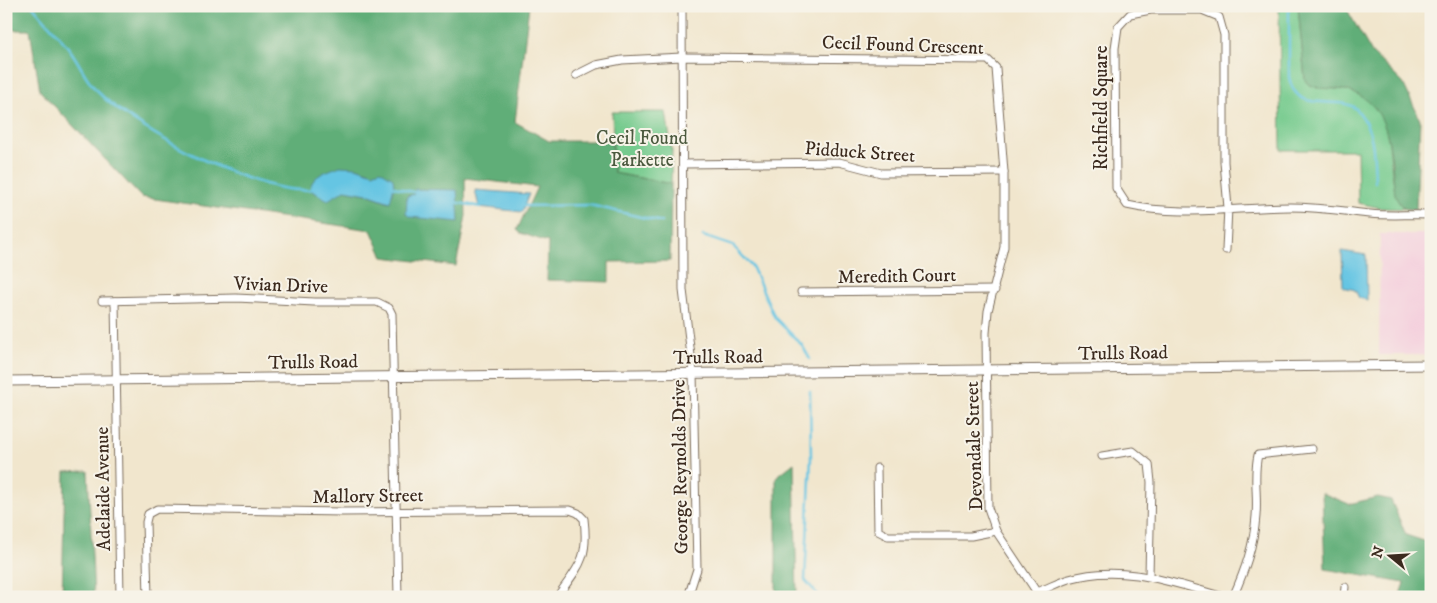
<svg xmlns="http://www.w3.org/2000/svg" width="1437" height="603" font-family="'IM FELL DW Pica',serif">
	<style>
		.built { fill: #f4cfdd }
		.green { fill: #75ca8d; stroke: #587a56 }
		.forest { fill: #60ae78; stroke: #4e6c4b; fill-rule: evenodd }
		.water { fill: #65c5e3; stroke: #507880 }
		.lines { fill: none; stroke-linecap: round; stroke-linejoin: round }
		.stream { stroke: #65c5e3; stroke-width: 2.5 }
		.minor-casing { stroke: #7b6c5b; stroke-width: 9 }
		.tertiary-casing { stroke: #7b6c5b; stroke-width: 11 }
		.minor { stroke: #fff; stroke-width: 7 }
		.tertiary { stroke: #fff; stroke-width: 9 }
		.labels { text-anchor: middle; stroke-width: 4; stroke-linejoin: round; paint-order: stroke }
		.street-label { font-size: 19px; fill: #3b2a1e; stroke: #f7f3e8 }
		.park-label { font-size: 19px; fill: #4c5a3f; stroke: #f7f3e8 }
	</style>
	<rect width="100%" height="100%" fill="#f7f3e8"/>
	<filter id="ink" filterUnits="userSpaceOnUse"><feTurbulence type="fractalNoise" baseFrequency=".02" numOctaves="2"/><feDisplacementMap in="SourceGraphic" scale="10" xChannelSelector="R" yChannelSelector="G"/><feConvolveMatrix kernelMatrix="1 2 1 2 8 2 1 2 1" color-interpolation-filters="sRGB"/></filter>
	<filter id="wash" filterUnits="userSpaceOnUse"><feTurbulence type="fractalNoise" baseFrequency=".0096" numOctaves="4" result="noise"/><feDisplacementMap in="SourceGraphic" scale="20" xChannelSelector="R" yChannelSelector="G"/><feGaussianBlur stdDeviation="1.12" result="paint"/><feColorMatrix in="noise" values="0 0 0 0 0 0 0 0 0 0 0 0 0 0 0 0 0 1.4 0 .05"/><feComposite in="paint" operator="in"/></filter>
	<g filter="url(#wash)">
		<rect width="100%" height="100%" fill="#f1e6cd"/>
		<polygon class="built" points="1380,234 1431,234 1431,355 1379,355"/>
		<g class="green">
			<path d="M 1279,6 L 1298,6 L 1305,80 L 1309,85 C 1325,91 1346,86 1361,95 C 1402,118 1382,174 1402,207 L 1411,209 L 1381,208 L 1358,203 L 1357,150 L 1281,150 Z"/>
			<polygon points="612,112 666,112 672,151 671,184 614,173"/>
		</g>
		<g class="forest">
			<path d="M 6,6 L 529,6 L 515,122 L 549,141 L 612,141 L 614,173 L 671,184 L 670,261 L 609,262 L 609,282 L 547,280 L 548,242 L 520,233 L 517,230 L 537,187 L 465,178 L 466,216 L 456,266 L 383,257 L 371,230 L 141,197 L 40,91 L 30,30 L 6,30 ZM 356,167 L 373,173 L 389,202 L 367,194 L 345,190 Z"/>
			<path d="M 1298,6 L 1345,6 L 1372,53 L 1403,83 L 1420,119 L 1416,209 C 1404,209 1400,207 1395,195 C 1390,152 1393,95 1337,89 C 1325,88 1312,90 1305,80 Z"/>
			<polygon points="794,463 797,597 776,597 776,477"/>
			<polygon points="88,471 94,597 62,597 65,472"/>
			<polygon points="1322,493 1349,504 1378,497 1391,500 1406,535 1427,542 1431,552 1429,597 1399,597 1404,583 1325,569"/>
		</g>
		<g class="water">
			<path d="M 340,166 L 356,167 L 373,173 L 380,170 L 393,178 L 394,186 L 390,202 L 367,194 L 345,190 L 328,200 L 310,190 C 311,175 328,171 340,166 Z"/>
			<polygon points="415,189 457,190 459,222 410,217 406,214 407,196 414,194"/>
			<polygon points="475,190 529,194 522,212 479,207"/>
			<polygon points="1342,251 1366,255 1367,300 1359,298 1355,290 1343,287"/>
		</g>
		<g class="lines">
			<g class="stream">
				<path d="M 33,6 C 45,21 59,35 70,50 C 81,65 87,82 100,94 C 136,130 263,199 313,189"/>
				<path d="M 1289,6 L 1289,77 C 1297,119 1341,91 1358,111 C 1375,131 1374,158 1375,182"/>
				<polyline points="391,186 417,193"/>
				<polyline points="454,202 481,207"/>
				<polyline points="521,206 590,205 662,222"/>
				<polyline points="703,236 733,246 752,266 775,318 802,345 810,359"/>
				<polyline points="810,391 811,458 805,580 820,597"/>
				<polyline points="935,597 938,597"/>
			</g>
		</g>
	</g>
	<g filter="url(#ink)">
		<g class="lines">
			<g class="minor-casing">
				<g id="minor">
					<polyline points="682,6 683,290 693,372 697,569 688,597"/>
					<polyline points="576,75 596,65 622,60 682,57 988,60 996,68 1004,172 1004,247 988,311 986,333 988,508 996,531 1040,597"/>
					<polyline points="683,164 839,162 881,173 1004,172"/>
					<path d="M 1226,250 L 1228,208 L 1224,162 L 1224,35 L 1219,17 L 1202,10 L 1151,10 L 1130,14 L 1118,27 L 1115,48 L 1116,188 L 1127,205 C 1179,217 1237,207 1290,207 C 1317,207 1343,211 1370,214 C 1390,216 1411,214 1431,215"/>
					<polyline points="801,292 995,290"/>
					<polyline points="102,301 236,298 314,302 377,302 389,308 392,314 398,597"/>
					<polyline points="115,301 120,597"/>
					<polyline points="1102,456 1133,451 1149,464 1151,482 1149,576"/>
					<polyline points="877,468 878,531 888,536 971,536 996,531"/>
					<path d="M 1037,592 C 1048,588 1059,582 1069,579 C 1121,563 1174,583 1224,597"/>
					<path d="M 148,597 L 146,522 L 148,514 L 157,509 L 343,512 L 570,510 L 578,513 L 584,519 C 589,559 579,566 557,597"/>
					<path d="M 1233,597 C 1245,570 1254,545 1256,516 C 1258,494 1253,476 1258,455 L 1312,449"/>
					<polyline points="1344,597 1345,587"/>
				</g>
			</g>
			<g class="tertiary-casing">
				<polyline id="tertiary" points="6,381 1431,365"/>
			</g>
			<use href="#minor" class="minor"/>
			<use href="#tertiary" class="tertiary"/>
		</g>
	</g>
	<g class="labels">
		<g class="street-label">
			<text transform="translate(903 44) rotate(2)" y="7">Cecil Found Crescent</text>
			<text transform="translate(1100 108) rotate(-90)" y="7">Richfield Square</text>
			<text transform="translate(860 151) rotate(4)" y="7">Pidduck Street</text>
			<text transform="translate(897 275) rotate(-1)" y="7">Meredith Court</text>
			<text transform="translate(281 284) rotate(2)" y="7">Vivian Drive</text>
			<text transform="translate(1123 352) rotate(-1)" y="7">Trulls Road</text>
			<text transform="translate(718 356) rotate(-1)" y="7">Trulls Road</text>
			<text transform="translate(313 361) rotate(-1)" y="7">Trulls Road</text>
			<text transform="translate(973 446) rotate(-92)" y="7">Devondale Street</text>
			<text transform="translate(679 467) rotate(-91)" y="7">George Reynolds Drive</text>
			<text transform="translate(102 489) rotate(-91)" y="7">Adelaide Avenue</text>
			<text transform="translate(368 495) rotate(-1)" y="7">Mallory Street</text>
		</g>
		<g class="park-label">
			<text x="642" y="144">Cecil Found<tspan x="642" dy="22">Parkette</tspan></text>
		</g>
	</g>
	<rect width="1437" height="603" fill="none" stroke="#f7f3e8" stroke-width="25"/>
	<g transform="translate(1390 556) rotate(288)" stroke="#f7f3e8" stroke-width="4" paint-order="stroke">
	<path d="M0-4L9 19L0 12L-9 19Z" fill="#3b2a1e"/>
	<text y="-8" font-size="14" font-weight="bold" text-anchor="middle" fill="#3b2a1e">N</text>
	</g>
</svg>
